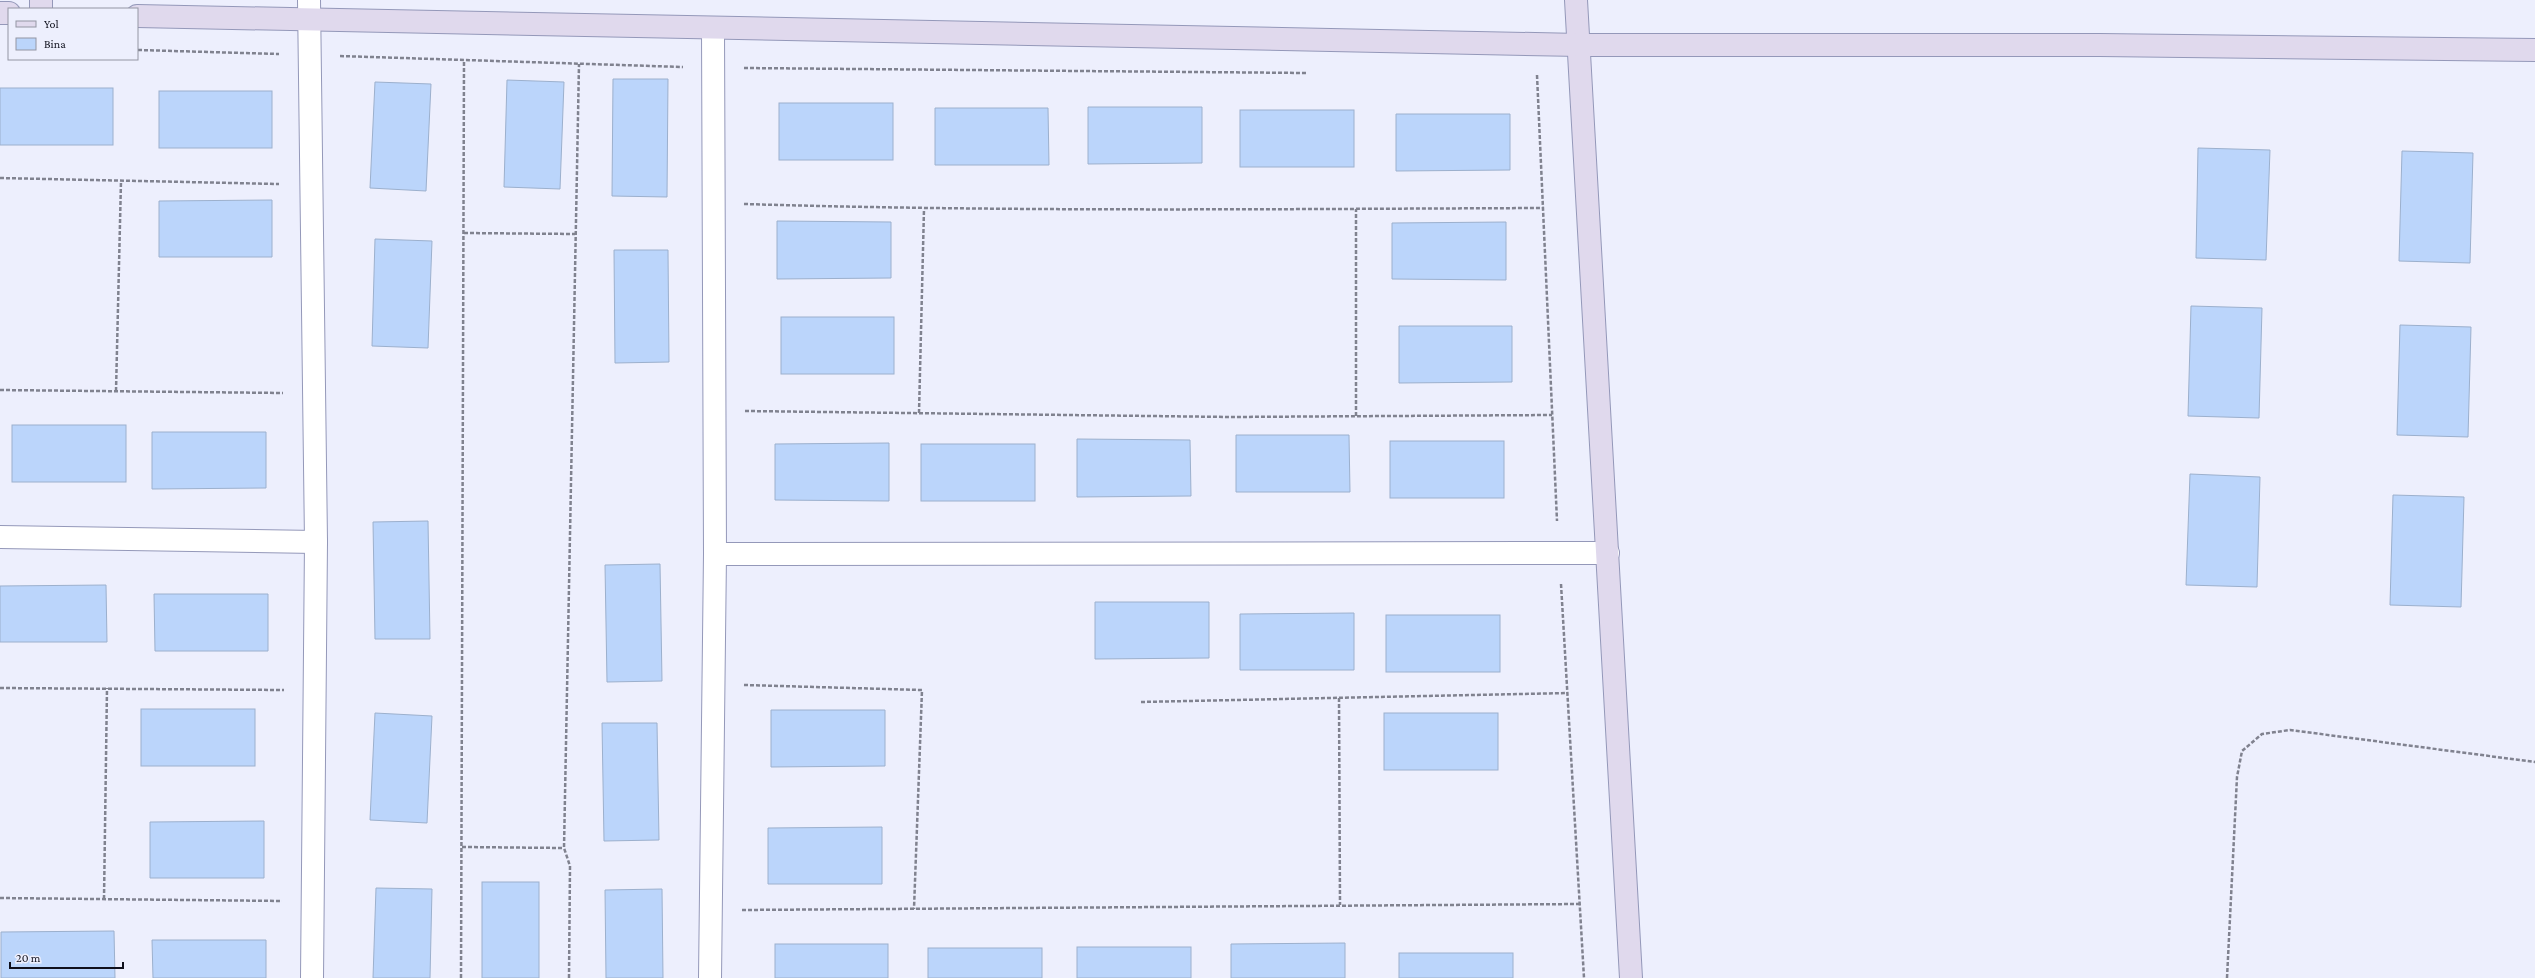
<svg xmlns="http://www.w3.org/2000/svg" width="2535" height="978" font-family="'Crimson Pro',serif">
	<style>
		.building { fill: #bbd5fb; stroke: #9cb0cd }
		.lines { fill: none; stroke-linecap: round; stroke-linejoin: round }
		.street-casing { stroke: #9498b9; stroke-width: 24 }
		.secondary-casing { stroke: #9498b9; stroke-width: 24 }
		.path { stroke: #80828f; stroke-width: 2.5; stroke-dasharray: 4 2; stroke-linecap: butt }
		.street { stroke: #fff; stroke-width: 22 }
		.secondary { stroke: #e0d9ed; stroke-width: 22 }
	</style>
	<rect width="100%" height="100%" fill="#edeffd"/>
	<g class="building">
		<polygon points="613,79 668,79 667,197 612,196"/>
		<polygon points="507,80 564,82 560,189 504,187"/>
		<polygon points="375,82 431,84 426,191 370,188"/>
		<rect x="0" y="88" width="113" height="57"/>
		<rect x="159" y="91" width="113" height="57"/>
		<rect x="779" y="103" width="114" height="57"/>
		<polygon points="1088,107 1202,107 1202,163 1088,164"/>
		<polygon points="935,108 1048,108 1049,165 935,165"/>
		<rect x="1240" y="110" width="114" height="57"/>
		<polygon points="1396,114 1510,114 1510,170 1396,171"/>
		<polygon points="2198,148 2270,150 2266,260 2196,258"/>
		<polygon points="2402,151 2473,153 2470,263 2399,261"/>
		<polygon points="272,200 272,257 159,257 159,201"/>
		<polygon points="777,221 891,222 891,278 777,279"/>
		<polygon points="1506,222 1506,280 1392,279 1392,223"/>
		<polygon points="375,239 432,241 428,348 372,346"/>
		<polygon points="614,250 668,250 669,362 615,363"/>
		<polygon points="2191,306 2262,308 2259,418 2188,416"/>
		<rect x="781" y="317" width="113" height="57"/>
		<polygon points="2400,325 2471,327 2468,437 2397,435"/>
		<polygon points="1399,326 1512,326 1512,382 1399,383"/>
		<rect x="12" y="425" width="114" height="57"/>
		<polygon points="152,432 266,432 266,488 152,489"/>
		<polygon points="1236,435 1349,435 1350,492 1236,492"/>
		<polygon points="1077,439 1190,440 1191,496 1077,497"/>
		<rect x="1390" y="441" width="114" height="57"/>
		<polygon points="889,443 889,501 775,500 775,444"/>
		<rect x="921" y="444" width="114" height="57"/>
		<polygon points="2190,474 2260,477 2257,587 2186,585"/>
		<polygon points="2393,495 2464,497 2461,607 2390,605"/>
		<polygon points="428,521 430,639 375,639 373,522"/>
		<polygon points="660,564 662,681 607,682 605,565"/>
		<polygon points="106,585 107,642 0,642 0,586"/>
		<polygon points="154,594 268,594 268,651 155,651"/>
		<polygon points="1095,602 1209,602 1209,658 1095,659"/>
		<polygon points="1354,613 1354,670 1240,670 1240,614"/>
		<rect x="1386" y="615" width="114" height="57"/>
		<rect x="141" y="709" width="114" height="57"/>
		<polygon points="771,710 885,710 885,766 771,767"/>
		<polygon points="375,713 432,716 427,823 370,820"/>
		<rect x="1384" y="713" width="114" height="57"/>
		<polygon points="602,723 657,723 659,840 604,841"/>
		<polygon points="264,821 264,878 150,878 150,822"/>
		<polygon points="882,827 882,884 768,884 768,828"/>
		<rect x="482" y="882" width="57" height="96"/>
		<polygon points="376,888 432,889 430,978 373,978"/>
		<polygon points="662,889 663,978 606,978 605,890"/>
		<polygon points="114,931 115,978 1,978 1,932"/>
		<polygon points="152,940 266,940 266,978 153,978"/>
		<polygon points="1345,943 1345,978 1231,978 1231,944"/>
		<rect x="775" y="944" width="113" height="34"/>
		<rect x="1077" y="947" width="114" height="31"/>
		<rect x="928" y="948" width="114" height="30"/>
		<rect x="1399" y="953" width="114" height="25"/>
	</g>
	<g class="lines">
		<g class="street-casing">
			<g id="street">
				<polyline points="309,0 316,542 312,978"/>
				<polyline points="0,537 316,542"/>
				<polyline points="715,554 1608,553"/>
				<polyline points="710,978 715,554 713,29"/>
			</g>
		</g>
		<g class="secondary-casing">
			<g id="secondary">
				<polyline points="41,0 41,9"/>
				<polyline points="1576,0 1631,978"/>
				<polyline points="0,13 9,13"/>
				<polyline points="137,16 1580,45 2100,45 2535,50"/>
			</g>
		</g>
		<g class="path">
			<polyline points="138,50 279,54"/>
			<polyline points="340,56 683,67"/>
			<polyline points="744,68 1307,73"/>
			<polyline points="1537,75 1557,521"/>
			<polyline points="0,178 279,184"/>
			<path d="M 744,204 C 1011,212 1277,209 1544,208"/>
			<polyline points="464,233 575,234"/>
			<polyline points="0,390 283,393"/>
			<polyline points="116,391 121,181"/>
			<polyline points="745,411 1230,417 1552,415"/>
			<polyline points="919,413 924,209"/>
			<polyline points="1356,416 1356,209"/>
			<polyline points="1561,584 1584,978"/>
			<polyline points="744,685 922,690 914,909"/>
			<polyline points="0,688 284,690"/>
			<polyline points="1339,698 1340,905"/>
			<polyline points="1141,702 1567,693"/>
			<polyline points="462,847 564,848"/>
			<polyline points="0,898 282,901"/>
			<polyline points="104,899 107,688"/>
			<polyline points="742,910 1580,904"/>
			<polyline points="461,978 464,60"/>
			<polyline points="569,978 570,866 564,848 579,64"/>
			<polyline points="2227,978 2237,777 2242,751 2262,734 2290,730 2535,762"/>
		</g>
		<use href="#street" class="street"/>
		<use href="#secondary" class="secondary"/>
	</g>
	<rect x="8" y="8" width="130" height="52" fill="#edeffd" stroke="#9496a3"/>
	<rect x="16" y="21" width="20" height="6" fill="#e0d9ed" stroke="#9496a3"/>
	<text x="44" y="28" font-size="12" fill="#0f101c">Yol</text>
	<rect x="16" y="38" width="20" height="12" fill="#bbd5fb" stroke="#9496a3"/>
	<text x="44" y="48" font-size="12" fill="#0f101c">Bina</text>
	<path d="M10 962v6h113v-6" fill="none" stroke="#0f101c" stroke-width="2"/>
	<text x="16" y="962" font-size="12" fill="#0f101c" stroke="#edeffd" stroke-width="3" paint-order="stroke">20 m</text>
</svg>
